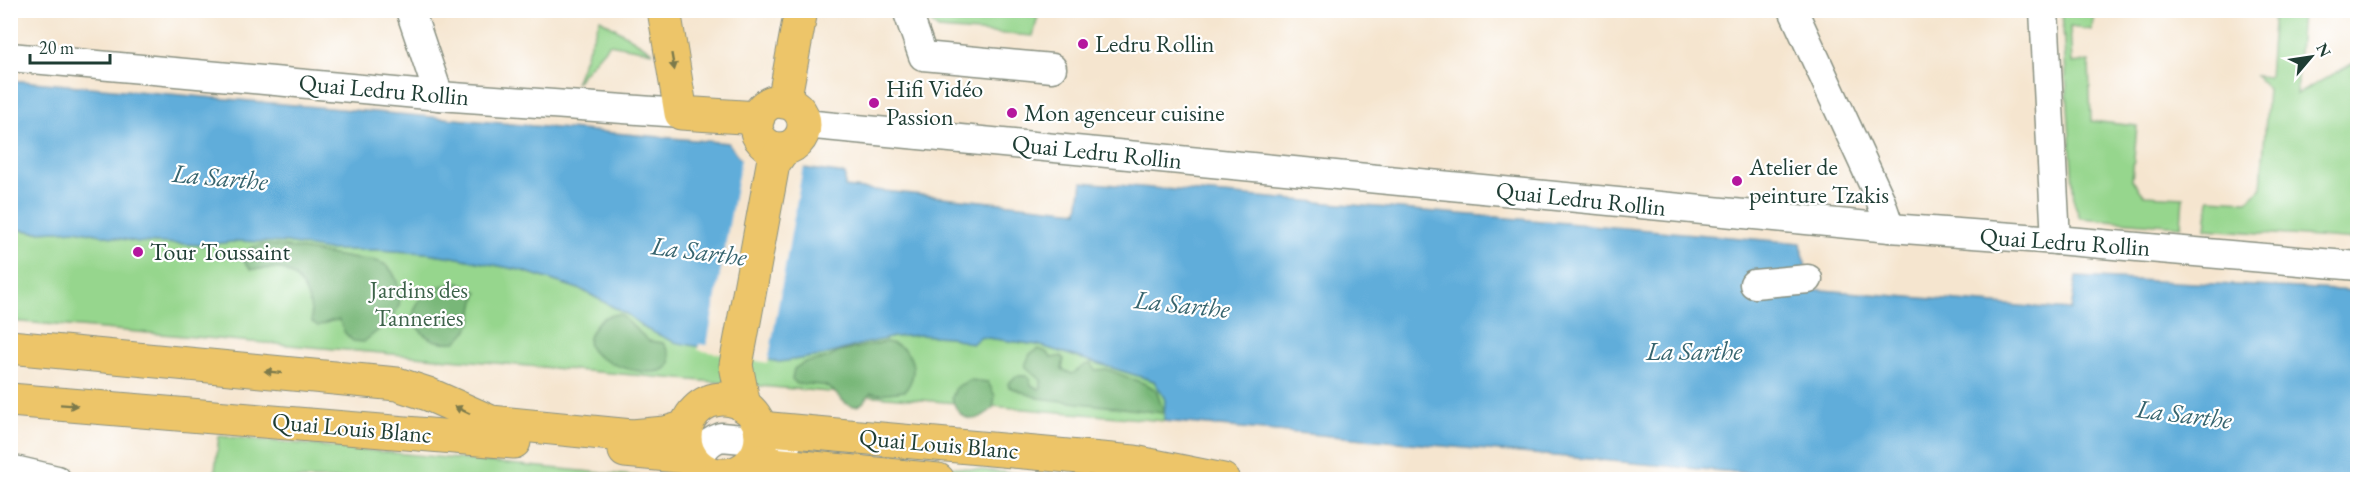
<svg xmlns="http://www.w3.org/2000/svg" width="2368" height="490" font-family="'EB Garamond',serif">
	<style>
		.green { fill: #96d68d; stroke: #5a8a60; stroke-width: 1.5 }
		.forest { fill: #78b778; stroke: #4c7a56; stroke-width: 1.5 }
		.water { fill: #61adda; stroke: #407587; stroke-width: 1.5 }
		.pier { fill: #f5e5cf }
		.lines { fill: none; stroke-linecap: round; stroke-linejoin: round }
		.minor-casing { stroke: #8a9182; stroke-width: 31 }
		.major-casing { stroke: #8a9182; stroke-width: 35 }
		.minor { stroke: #fff; stroke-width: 28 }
		.major { stroke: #edc569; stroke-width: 33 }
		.oneway { fill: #7c7a4c }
		.poi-dot { fill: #b5179e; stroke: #fff; stroke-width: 2 }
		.labels { text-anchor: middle; stroke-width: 4.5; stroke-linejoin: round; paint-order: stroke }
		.poi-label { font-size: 24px; fill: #1f3d34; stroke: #fff; text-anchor: start }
		.street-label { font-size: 24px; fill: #1f3d34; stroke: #fff }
		.park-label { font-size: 24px; fill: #3d634a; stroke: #fff }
		.water-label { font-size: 26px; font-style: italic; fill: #36646e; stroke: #fff }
	</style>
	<rect width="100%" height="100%" fill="#fff"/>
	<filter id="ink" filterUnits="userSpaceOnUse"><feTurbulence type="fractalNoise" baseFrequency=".0167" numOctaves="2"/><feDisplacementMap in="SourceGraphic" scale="12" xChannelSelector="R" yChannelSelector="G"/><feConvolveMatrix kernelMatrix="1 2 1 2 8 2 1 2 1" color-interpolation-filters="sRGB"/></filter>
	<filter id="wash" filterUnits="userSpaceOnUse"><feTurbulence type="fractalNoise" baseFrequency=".008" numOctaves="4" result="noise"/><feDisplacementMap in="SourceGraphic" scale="24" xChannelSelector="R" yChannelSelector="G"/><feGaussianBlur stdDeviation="1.35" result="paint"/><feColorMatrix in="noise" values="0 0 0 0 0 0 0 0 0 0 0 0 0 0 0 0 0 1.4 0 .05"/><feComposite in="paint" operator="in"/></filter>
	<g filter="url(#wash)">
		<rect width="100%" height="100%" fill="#f5e5cf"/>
		<g class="green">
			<polygon points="926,11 1016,11 1038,16 1033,36 938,29 930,21"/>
			<polygon points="2062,11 2094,11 2092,30 2070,27 2072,63 2089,61 2091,121 2137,126 2132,180 2144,195 2183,197 2181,226 2080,218 2074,202"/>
			<polygon points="2274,11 2302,11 2296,95 2357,61 2357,240 2206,229 2209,199 2247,201 2261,189 2268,89 2256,76 2269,77"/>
			<polygon points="600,19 653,52 609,44 575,83"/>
			<polygon points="10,228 35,232 76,230 138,242 204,245 240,241 287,243 327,250 380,250 427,253 453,257 520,270 582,290 628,315 646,329 779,362 821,356 863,344 894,337 919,335 950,337 972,344 980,337 1038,345 1154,381 1165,399 1164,421 11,321"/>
			<polygon points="219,436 653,478 653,479 214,479"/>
			<polygon points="802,451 1019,474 1018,477 1003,479 801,458"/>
		</g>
		<g class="forest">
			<path d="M 261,245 C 293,246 325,254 357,259 C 366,260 376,259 384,264 C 397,271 404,298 397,310 C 390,323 375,332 364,342 L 353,341 L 345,333 L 339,320 L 331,321 L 318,326 L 312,322 C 311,300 305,281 284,270 C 276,266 261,270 251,269 L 244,261 L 250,248 Z"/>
			<path d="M 460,283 L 473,288 L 478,293 C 467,316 482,319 456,342 C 434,344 424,338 412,320 C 418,290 432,286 460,283 Z"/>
			<path d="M 620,314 L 649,341 L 663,343 C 698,392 597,369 589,346 C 587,341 590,333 593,329 C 599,318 608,315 620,314 Z"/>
			<path d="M 885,342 C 912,345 921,370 905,391 L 880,394 L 871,393 C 868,396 865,402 861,404 C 846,413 838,391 826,386 C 816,383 806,385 797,384 L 792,379 L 794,369 L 803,363 L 828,358 L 839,352 Z"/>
			<polygon points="1039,349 1046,352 1052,358 1061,356 1064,359 1062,369 1072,374 1087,364 1091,364 1095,370 1106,369 1148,385 1156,390 1164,413 1038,398 1009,387 1008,384 1016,376 1026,376 1030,379 1031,385 1039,389 1041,387 1041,380 1025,366 1030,354"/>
			<path d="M 970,380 L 988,382 L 995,396 L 993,408 C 975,426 959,421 952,398 L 956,387 Z"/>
		</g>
		<polygon class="water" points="10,80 729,143 741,159 845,174 845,187 1078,211 1082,182 1801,243 1810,289 2071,310 2076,277 2357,291 2357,479 1811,479 1164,421 1165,399 1154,381 1038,345 980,337 972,344 950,337 919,335 894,337 863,344 821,356 779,362 674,342 646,329 628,315 582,290 520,270 453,257 427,253 380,250 327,250 287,243 240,241 204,245 138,242 76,230 35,232 11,228"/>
		<polygon class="pier" points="727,140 731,141 743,156 806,165 802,172 768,363 698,350 699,344 707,345 741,159"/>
	</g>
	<g filter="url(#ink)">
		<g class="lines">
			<g class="minor-casing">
				<g id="minor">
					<polyline points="410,10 439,96"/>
					<polyline points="907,10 923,56 1052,68"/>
					<polyline points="1793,10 1880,199 1890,228"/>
					<polyline points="2044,10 2056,240"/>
					<polyline points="10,57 439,96 681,113"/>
					<polyline points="804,124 1890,228 2056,240 2358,266"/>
					<polyline points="1754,284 1808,279"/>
					<path d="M 700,468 C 699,452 707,442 721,437 L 787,443"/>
					<polyline points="10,469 57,480"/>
				</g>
			</g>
			<g class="major-casing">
				<g id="major">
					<polyline points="664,10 681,113 758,118"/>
					<circle cx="780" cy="125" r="24"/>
					<polyline points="784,102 801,10"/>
					<polyline points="10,347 397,384 428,394 491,422 632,436 665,433 686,427"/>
					<circle cx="723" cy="437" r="38"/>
					<polyline points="10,400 514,442"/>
					<polyline points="744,406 736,365 773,164 783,149"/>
					<polyline points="760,428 1134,462 1223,480"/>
					<polyline points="625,451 690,457"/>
					<polyline points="752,462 938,480"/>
				</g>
			</g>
			<use href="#minor" class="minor"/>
			<use href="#major" class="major"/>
		</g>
		<defs><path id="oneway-solid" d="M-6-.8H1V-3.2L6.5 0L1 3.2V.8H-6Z" transform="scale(1.5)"/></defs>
		<g class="oneway">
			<use href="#oneway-solid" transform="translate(673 62) rotate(80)"/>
			<use href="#oneway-solid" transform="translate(273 372) rotate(-174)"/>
			<use href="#oneway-solid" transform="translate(69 405) rotate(4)"/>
			<use href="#oneway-solid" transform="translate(462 410) rotate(-155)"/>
		</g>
	</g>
	<g class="poi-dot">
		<circle cx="1083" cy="44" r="6"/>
		<circle cx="874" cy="103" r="6"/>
		<circle cx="1012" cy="113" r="6"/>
		<circle cx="1737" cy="181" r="6"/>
		<circle cx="138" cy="252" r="6"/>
	</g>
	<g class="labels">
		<g class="poi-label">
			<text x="1095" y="52">Ledru Rollin</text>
			<text x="886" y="97">Hifi Vidéo<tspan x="886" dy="28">Passion</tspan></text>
			<text x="1024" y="121">Mon agenceur cuisine</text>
			<text x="1749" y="175">Atelier de<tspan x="1749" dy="28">peinture Tzakis</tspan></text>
			<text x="150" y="260">Tour Toussaint</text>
		</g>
		<g class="street-label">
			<text transform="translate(384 90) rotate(5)" y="8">Quai Ledru Rollin</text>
			<text transform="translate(1097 152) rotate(6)" y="8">Quai Ledru Rollin</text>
			<text transform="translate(1581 199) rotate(6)" y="8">Quai Ledru Rollin</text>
			<text transform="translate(2065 242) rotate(4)" y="8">Quai Ledru Rollin</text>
			<text transform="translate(352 428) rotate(5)" y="8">Quai Louis Blanc</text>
			<text transform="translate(939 444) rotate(5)" y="8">Quai Louis Blanc</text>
		</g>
		<g class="park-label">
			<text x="419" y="298">Jardins des<tspan x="419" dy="28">Tanneries</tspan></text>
		</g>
		<g class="water-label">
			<text transform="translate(220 177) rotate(5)" y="9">La Sarthe</text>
			<text transform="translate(699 251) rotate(7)" y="9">La Sarthe</text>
			<text transform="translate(1182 304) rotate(6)" y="9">La Sarthe</text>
			<text x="1694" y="360">La Sarthe</text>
			<text transform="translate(2184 414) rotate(7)" y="9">La Sarthe</text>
		</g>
	</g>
	<rect width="2368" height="490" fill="none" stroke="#fff" stroke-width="36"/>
	<g transform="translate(2311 57) rotate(61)" stroke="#ffffff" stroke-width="4.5" paint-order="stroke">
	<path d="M0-4.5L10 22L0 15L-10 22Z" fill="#1f3d34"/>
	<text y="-9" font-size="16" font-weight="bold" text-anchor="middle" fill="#1f3d34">N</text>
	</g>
	<path d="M30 54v9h80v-9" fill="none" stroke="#1f3d34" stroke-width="3"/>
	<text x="39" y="54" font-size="18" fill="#1f3d34" stroke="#ffffff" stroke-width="4.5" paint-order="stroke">20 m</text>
</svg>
